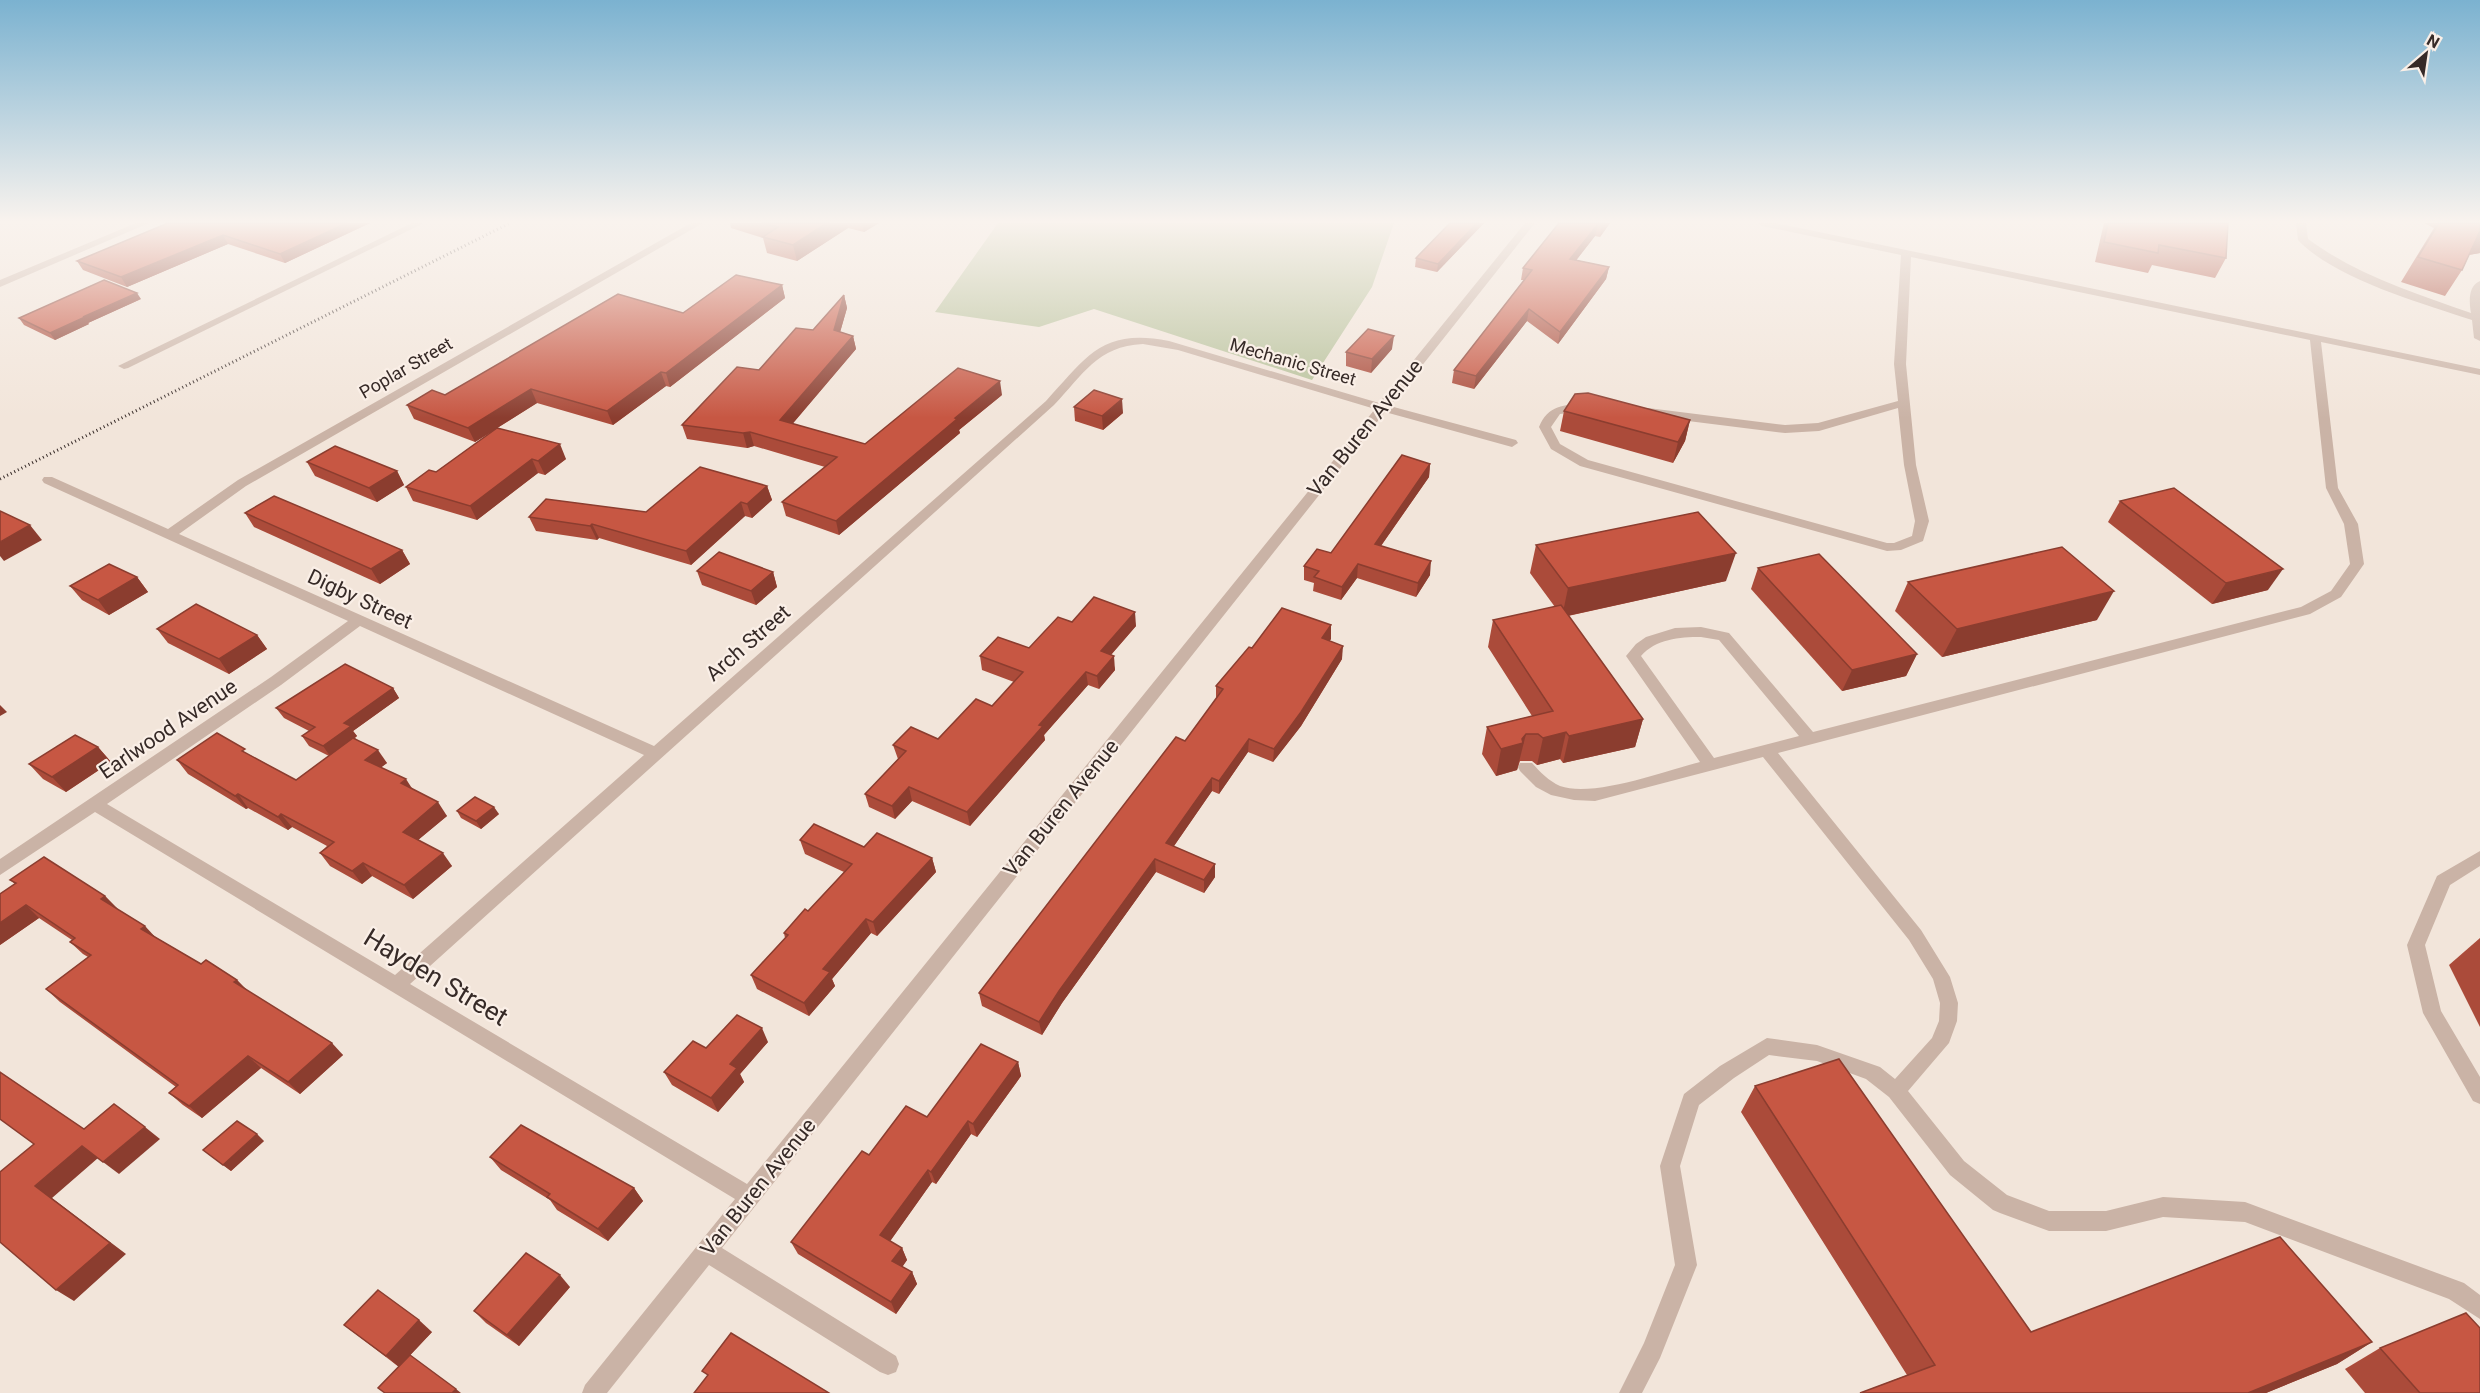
<svg xmlns="http://www.w3.org/2000/svg" width="2480" height="1393" font-family="Roboto,sans-serif">
	<style>
		.green { fill: #b7c19a }
		.lines { fill: none; stroke-linecap: round; stroke-linejoin: round }
		.minor { fill: #cab3a6; fill-rule: evenodd }
		.rail { stroke: #362a27; stroke-width: 3; stroke-dasharray: 1 3; stroke-linecap: butt }
		.wall { fill: #ab4b3a }
		.shaded-wall { fill: #8b3d2f }
		.building { fill: #c75743; stroke: #8b3d2f; stroke-width: 1.5 }
		.labels { text-anchor: middle; stroke-width: 4.5; stroke-linejoin: round; paint-order: stroke }
		.far-street-label { font-size: 18px; fill: #362a27; stroke: #faefe7 }
		.street-label { font-size: 21px; fill: #362a27; stroke: #faefe7 }
		.near-street-label { font-size: 26px; fill: #362a27; stroke: #faefe7 }
	</style>
	<rect width="100%" height="100%" fill="#f2e5da"/>
	<polygon class="green" points="998,223 1394,223 1372,287 1312,380 1094,309 1039,327 935,312"/>
	<g class="lines">
		<g class="minor">
			<polygon points="136,223 149,223 0,287 0,280"/>
			<polygon points="412,223 424,223 128,368 124,369 118,366"/>
			<path d="M 691,223 L 703,223 L 246,486 L 179,534 L 654,746 L 1046,401 C 1087,357 1101,328 1169,341 L 1379,403 L 1525,223 L 1535,223 L 1390,406 L 1516,440 L 1518,443 L 1512,447 L 1385,412 L 722,1248 L 896,1356 L 899,1364 L 896,1372 L 888,1375 L 880,1372 L 709,1265 L 607,1393 L 582,1393 L 585,1385 L 735,1199 L 95,812 L 0,875 L 0,859 L 271,677 L 348,621 L 44,483 L 42,480 L 44,477 L 52,477 L 168,529 L 238,480 ZM 1143,344 L 1178,350 L 1375,409 L 747,1184 L 410,984 L 1054,405 C 1083,375 1097,346 1143,344 ZM 360,626 L 644,755 L 395,975 L 107,804 L 281,685 Z"/>
			<path d="M 1757,223 L 1776,223 L 2480,369 L 2480,375 L 2321,342 L 2338,488 L 2358,524 L 2364,564 L 2341,597 L 2310,614 L 1778,753 L 1921,930 L 1950,977 L 1958,1003 L 1957,1021 L 1949,1043 L 1908,1091 L 1964,1161 L 2007,1195 L 2049,1211 L 2106,1211 L 2163,1197 L 2245,1202 L 2464,1283 L 2480,1295 L 2480,1319 L 2449,1299 L 2245,1222 L 2163,1217 L 2106,1231 L 2049,1231 L 2000,1213 L 1993,1210 L 1950,1175 L 1889,1097 L 1866,1079 L 1817,1061 L 1769,1055 L 1734,1078 L 1699,1105 L 1680,1166 L 1697,1265 L 1660,1358 L 1642,1393 L 1619,1393 L 1644,1343 L 1675,1265 L 1660,1166 L 1684,1094 L 1720,1066 L 1767,1038 L 1817,1045 L 1880,1067 L 1895,1079 L 1932,1038 L 1939,1021 L 1940,1003 L 1933,979 L 1909,940 L 1763,757 L 1595,801 L 1574,800 L 1551,795 L 1536,787 L 1520,771 L 1518,767 L 1520,763 L 1532,763 C 1540,772 1549,781 1560,786 C 1593,798 1665,771 1700,762 L 1626,656 L 1636,644 L 1646,637 L 1675,628 L 1701,627 L 1729,633 L 1813,732 L 2301,607 L 2331,591 L 2350,564 L 2344,524 L 2326,488 L 2310,340 L 1911,257 L 1906,364 L 1916,465 L 1929,521 L 1923,541 L 1901,550 L 1887,551 L 1580,466 L 1551,449 L 1539,427 C 1548,405 1564,405 1586,403 L 1590,404 L 1590,410 L 1560,414 L 1551,427 L 1560,444 L 1588,460 L 1887,543 L 1894,543 L 1912,536 L 1915,521 L 1904,465 L 1898,408 L 1819,431 L 1785,433 L 1648,416 L 1642,412 L 1648,408 L 1785,425 L 1818,423 L 1898,401 L 1894,364 L 1901,255 L 1762,226 ZM 1701,637 L 1719,640 L 1799,736 L 1714,758 L 1641,656 C 1656,639 1679,637 1701,637 Z"/>
			<path d="M 2296,223 L 2306,223 L 2308,239 C 2357,275 2414,293 2471,313 C 2469,302 2468,286 2480,281 L 2480,341 L 2474,338 L 2472,320 C 2421,303 2335,279 2298,240 Z"/>
			<polygon points="2480,851 2480,866 2450,885 2425,945 2441,1011 2480,1077 2480,1104 2473,1101 2423,1013 2407,945 2437,876"/>
		</g>
		<polyline class="rail" points="0,479 510,223"/>
	</g>
	<g class="wall">
		<polygon points="168,223 370,223 285,263 228,244 127,287 83,270 77,261"/>
		<polygon points="730,223 879,223 864,232 848,228 797,261 767,253 763,238 731,228"/>
		<polygon points="1450,223 1484,223 1437,272 1415,267 1416,258"/>
		<polygon points="1559,223 1610,223 1600,237 1595,236 1576,260 1609,267 1606,279 1558,344 1527,321 1474,389 1452,383 1454,370 1524,280 1521,280 1523,268"/>
		<polygon points="2104,223 2228,223 2226,258 2215,278 2152,265 2148,273 2095,262"/>
		<polygon points="2424,223 2480,223 2480,253 2469,255 2462,270 2445,296 2401,282 2434,228"/>
		<polygon points="782,285 785,298 670,387 666,386 613,425 537,403 497,428 566,459 545,475 538,473 477,520 413,501 406,487 436,472 493,431 475,442 414,419 407,405 445,395 683,313"/>
		<polygon points="844,295 847,308 840,332 853,336 856,349 792,424 865,444 1002,395 959,430 960,433 839,535 786,516 782,502 825,467 754,446 747,448 687,439 682,425 813,330"/>
		<polygon points="141,299 88,323 89,324 55,340 24,325 19,318"/>
		<polygon points="1392,349 1371,373 1346,366 1346,352"/>
		<polygon points="1074,407 1123,413 1103,430 1075,421"/>
		<polygon points="1564,411 1690,420 1685,441 1673,463 1560,431"/>
		<polygon points="307,462 397,471 404,485 377,502 315,476"/>
		<polygon points="1430,464 1429,477 1381,546 1430,575 1416,597 1357,578 1341,600 1313,591 1314,583 1304,580 1304,566 1331,553"/>
		<polygon points="767,486 772,500 752,518 745,516 691,565 599,538 597,540 536,531 529,517 646,512"/>
		<polygon points="2120,501 2268,590 2212,604 2108,522"/>
		<polygon points="245,513 402,550 410,564 380,584 254,527"/>
		<polygon points="1536,545 1726,581 1568,616 1643,719 1635,747 1563,763 1560,759 1537,765 1532,761 1520,761 1517,770 1496,776 1482,754 1487,727 1532,716 1488,647 1493,620 1555,607 1530,573"/>
		<polygon points="1758,568 1917,654 1906,676 1842,691 1751,589"/>
		<polygon points="697,571 773,572 777,587 756,605 702,585"/>
		<polygon points="137,577 148,592 109,615 82,600 70,586"/>
		<polygon points="1908,582 2097,620 1942,657 1895,611"/>
		<polygon points="1072,622 1136,626 1111,655 1115,670 1099,689 1088,685 1044,735 1045,740 970,826 912,801 895,819 869,807 865,794 898,759 893,745 938,739 992,706 1014,682 982,670 980,656 1029,648"/>
		<polygon points="1331,625 1331,639 1329,641 1342,659 1301,726 1273,762 1248,752 1219,794 1212,791 1174,846 1215,877 1204,893 1156,872 1062,1003 1042,1035 982,1006 979,993 1185,741 1216,699 1216,686 1252,648"/>
		<polygon points="157,629 257,635 267,649 229,674 168,643"/>
		<polygon points="393,688 399,698 353,731 357,736 355,738 387,763 381,767 413,789 447,816 418,840 452,866 413,899 372,876 362,884 330,866 320,853 327,846 292,827 288,830 248,808 246,809 188,774 177,760 250,755 296,780 329,756 309,746 302,736 309,731 284,718 276,708"/>
		<polygon points="98,747 111,762 66,792 43,779 29,764"/>
		<polygon points="457,811 499,814 481,829 461,818"/>
		<polygon points="800,840 864,847 932,858 936,872 877,936 871,933 832,979 835,986 809,1016 757,989 751,975 785,938 784,933 808,911 844,872 805,854"/>
		<polygon points="10,880 105,896 117,909 157,938 201,964 237,980 247,991 343,1055 300,1094 261,1068 202,1118 183,1105 169,1093 176,1087 60,1002 46,989 88,957 83,954 70,942 72,940 39,918 0,945 15,884"/>
		<polygon points="2480,938 2480,1027 2449,965"/>
		<polygon points="768,1042 740,1074 744,1082 718,1112 672,1085 664,1072 706,1048"/>
		<polygon points="1018,1062 1021,1076 977,1137 971,1134 936,1184 932,1182 890,1241 902,1248 907,1260 902,1267 912,1272 917,1284 896,1314 798,1254 791,1242 869,1155 927,1117"/>
		<polygon points="1755,1086 2031,1332 2372,1342 2337,1364 2266,1393 1860,1393 1907,1375 1741,1112"/>
		<polygon points="264,1141 231,1171 203,1150"/>
		<polygon points="490,1157 634,1188 643,1201 608,1241 557,1210 550,1200 501,1170"/>
		<polygon points="570,1287 519,1346 486,1323 474,1311"/>
		<polygon points="344,1325 432,1332 399,1367"/>
		<polygon points="2380,1348 2480,1393 2365,1393 2345,1369"/>
	</g>
	<g class="shaded-wall">
		<polygon points="347,223 370,223 285,263 280,254"/>
		<polygon points="827,223 847,223 848,228 797,261 793,245"/>
		<polygon points="862,223 879,223 864,232"/>
		<polygon points="1477,223 1484,223 1437,272 1438,264"/>
		<polygon points="1604,223 1610,223 1600,237 1602,225"/>
		<polygon points="1598,224 1595,236 1568,271 1570,259"/>
		<polygon points="2480,231 2480,253 2462,256"/>
		<polygon points="223,235 228,244 127,287 121,277"/>
		<polygon points="1609,267 1606,279 1558,344 1560,332"/>
		<polygon points="782,285 785,298 670,387 666,373"/>
		<polygon points="137,293 141,299 88,323 89,324 55,340 50,333 83,317"/>
		<polygon points="844,295 847,308 837,343 834,330"/>
		<polygon points="1529,309 1527,321 1474,389 1476,376"/>
		<polygon points="853,336 856,349 784,434 780,420"/>
		<polygon points="1394,336 1392,349 1371,373 1372,359"/>
		<polygon points="661,372 666,386 613,425 607,411"/>
		<polygon points="1000,381 1002,395 959,430 960,433 839,535 836,521 955,418"/>
		<polygon points="531,389 537,403 475,442 468,428"/>
		<polygon points="1122,399 1123,413 1103,430 1102,416"/>
		<polygon points="1690,420 1685,441 1673,463 1678,442"/>
		<polygon points="750,432 754,446 747,448 743,433"/>
		<polygon points="560,444 566,459 545,475 538,461"/>
		<polygon points="532,459 538,473 477,520 470,506"/>
		<polygon points="1430,464 1429,477 1373,557 1375,544"/>
		<polygon points="397,471 404,485 377,502 369,488"/>
		<polygon points="767,486 772,500 752,518 747,504"/>
		<polygon points="741,502 745,516 691,565 686,551"/>
		<polygon points="592,524 599,538 597,540 590,526"/>
		<polygon points="30,525 42,540 4,561 0,556 0,542"/>
		<polygon points="402,550 410,564 380,584 371,569"/>
		<polygon points="1736,553 1726,581 1562,617 1568,588"/>
		<polygon points="1431,561 1430,575 1416,597 1418,583"/>
		<polygon points="1358,564 1357,578 1341,600 1342,587"/>
		<polygon points="2283,569 2268,590 2212,604 2226,583"/>
		<polygon points="773,572 777,587 756,605 751,591"/>
		<polygon points="137,577 148,592 109,615 98,600"/>
		<polygon points="2114,591 2097,620 1942,657 1957,629"/>
		<polygon points="1135,612 1136,626 1102,665 1101,651"/>
		<polygon points="1331,625 1331,639 1321,652 1322,638"/>
		<polygon points="257,635 267,649 229,674 219,659"/>
		<polygon points="1343,646 1342,659 1301,726 1273,762 1274,749"/>
		<polygon points="1917,654 1906,676 1842,691 1852,670"/>
		<polygon points="1114,656 1115,670 1099,689 1097,676"/>
		<polygon points="1086,672 1088,685 1044,735 1045,740 970,826 967,812 1039,725"/>
		<polygon points="393,688 399,698 353,731 357,736 330,756 323,746 344,723"/>
		<polygon points="0,705 7,712 0,716"/>
		<polygon points="1643,719 1635,747 1563,763 1569,736"/>
		<polygon points="1566,732 1560,759 1537,765 1543,738"/>
		<polygon points="1526,734 1517,770 1496,776 1501,749 1522,739"/>
		<polygon points="1249,739 1248,752 1219,794 1219,781"/>
		<polygon points="98,747 111,762 66,792 52,777"/>
		<polygon points="378,750 387,763 374,773 365,760"/>
		<polygon points="1212,778 1212,791 1167,856 1166,843"/>
		<polygon points="406,779 415,793 401,783"/>
		<polygon points="909,787 912,801 895,819 892,806"/>
		<polygon points="238,794 248,808 246,809 235,796"/>
		<polygon points="438,802 447,816 412,845 403,832"/>
		<polygon points="494,807 499,814 481,829 476,821"/>
		<polygon points="281,814 292,827 288,830 278,817"/>
		<polygon points="443,853 452,866 413,899 404,885"/>
		<polygon points="932,858 936,872 877,936 873,922"/>
		<polygon points="1155,859 1156,872 1062,1003 1042,1035 1039,1022 1059,991"/>
		<polygon points="363,863 372,876 362,884 352,871"/>
		<polygon points="1215,864 1215,877 1204,893 1204,880"/>
		<polygon points="105,896 118,909 101,899"/>
		<polygon points="26,905 39,918 0,945 0,923"/>
		<polygon points="866,919 871,933 832,979 835,986 809,1016 804,1003 823,969"/>
		<polygon points="145,926 157,939 141,929"/>
		<polygon points="237,980 249,992 234,982"/>
		<polygon points="762,1028 768,1042 740,1074 744,1082 718,1112 711,1098 730,1064"/>
		<polygon points="332,1043 343,1055 300,1094 288,1082"/>
		<polygon points="248,1056 261,1068 202,1118 189,1106"/>
		<polygon points="1018,1062 1021,1076 977,1137 973,1124"/>
		<polygon points="968,1121 971,1134 936,1184 931,1172"/>
		<polygon points="145,1127 160,1139 119,1174 103,1162"/>
		<polygon points="257,1134 264,1141 231,1171 223,1165"/>
		<polygon points="82,1146 98,1158 52,1198 126,1254 74,1301 56,1290 35,1186"/>
		<polygon points="928,1170 932,1182 886,1247 880,1235"/>
		<polygon points="634,1188 643,1201 608,1241 598,1229"/>
		<polygon points="902,1248 907,1260 898,1273 892,1261"/>
		<polygon points="912,1272 917,1284 896,1314 891,1302"/>
		<polygon points="560,1275 570,1287 519,1346 507,1335"/>
		<polygon points="419,1320 432,1332 399,1367 386,1356"/>
		<polygon points="2372,1342 2337,1364 2266,1393 2248,1393"/>
		<polygon points="456,1389 461,1393 452,1393"/>
	</g>
	<g class="building">
		<polygon points="168,223 347,223 280,254 223,235 121,277 77,261"/>
		<polygon points="762,223 827,223 793,245 763,237 778,227"/>
		<polygon points="1450,223 1477,223 1438,264 1416,258"/>
		<polygon points="1559,223 1604,223 1602,225 1598,224 1570,259 1609,267 1560,332 1529,309 1476,376 1454,370 1532,270 1523,268"/>
		<polygon points="2108,223 2228,223 2226,258 2159,245 2158,253 2104,242"/>
		<polygon points="2439,223 2480,223 2480,231 2462,270 2418,257"/>
		<polygon points="736,275 782,285 666,373 661,372 607,411 531,389 468,428 407,405 432,390 445,395 618,294 683,313"/>
		<polygon points="104,280 137,293 83,317 85,317 50,333 19,318"/>
		<polygon points="844,295 834,330 853,336 780,420 865,444 958,368 1000,381 955,418 957,419 836,521 782,502 837,457 750,432 743,433 682,425 737,367 759,370 796,328 813,330"/>
		<polygon points="1368,329 1394,336 1372,359 1346,352"/>
		<polygon points="1094,390 1122,399 1102,416 1074,407"/>
		<polygon points="1588,393 1690,420 1678,442 1564,411 1575,394"/>
		<polygon points="497,428 560,444 538,461 532,459 470,506 406,487 429,470 436,472"/>
		<polygon points="335,446 397,471 369,488 307,462"/>
		<polygon points="1402,455 1430,464 1375,544 1431,561 1418,583 1358,564 1342,587 1314,577 1319,571 1304,566 1317,549 1331,553"/>
		<polygon points="700,467 767,486 747,504 741,502 686,551 592,524 590,526 529,517 546,499 646,512"/>
		<polygon points="2174,488 2283,569 2226,583 2120,501"/>
		<polygon points="274,496 402,550 371,569 245,513"/>
		<polygon points="0,511 30,525 0,542"/>
		<polygon points="1698,512 1736,553 1568,588 1536,545"/>
		<polygon points="2062,547 2114,591 1957,629 1908,582"/>
		<polygon points="719,552 773,572 751,591 697,571"/>
		<polygon points="1819,554 1917,654 1852,670 1758,568"/>
		<polygon points="109,564 137,577 98,600 70,586"/>
		<polygon points="1094,597 1135,612 1101,651 1114,656 1097,676 1086,672 1039,725 1043,726 967,812 909,787 892,806 865,794 906,751 893,745 911,727 938,739 976,699 992,706 1023,672 980,656 998,637 1029,648 1058,617 1072,622"/>
		<polygon points="196,604 257,635 219,659 157,629"/>
		<polygon points="1561,605 1643,719 1569,736 1566,732 1543,738 1538,734 1526,734 1522,739 1523,743 1501,749 1487,727 1553,711 1493,620"/>
		<polygon points="1282,608 1331,625 1322,638 1343,646 1301,712 1274,749 1249,739 1219,781 1212,778 1166,843 1215,864 1204,880 1155,859 1059,991 1039,1022 979,993 1176,737 1185,741 1223,689 1216,686 1249,647 1252,648"/>
		<polygon points="345,664 393,688 344,723 351,726 323,746 302,736 315,727 276,708"/>
		<polygon points="217,733 245,749 242,751 296,780 353,738 378,750 365,760 406,779 401,783 438,802 403,832 443,853 404,885 363,863 352,871 320,853 334,842 281,814 278,817 238,794 235,796 177,760"/>
		<polygon points="75,735 98,747 52,777 29,764"/>
		<polygon points="475,797 494,807 476,821 457,811"/>
		<polygon points="814,824 864,847 877,833 932,858 873,922 866,919 823,969 830,972 804,1003 751,975 788,935 784,933 805,909 808,911 852,864 800,840"/>
		<polygon points="44,857 105,896 101,899 145,926 141,929 201,964 206,960 237,980 234,982 332,1043 288,1082 248,1056 189,1106 169,1093 178,1085 46,989 91,955 70,942 75,938 26,905 0,923 0,894 16,883 10,880"/>
		<polygon points="737,1015 762,1028 730,1064 737,1068 711,1098 664,1072 693,1041 706,1048"/>
		<polygon points="981,1044 1018,1062 973,1124 968,1121 931,1172 928,1170 880,1235 902,1248 892,1261 912,1272 891,1302 791,1242 862,1151 869,1155 906,1106 927,1117"/>
		<polygon points="1839,1059 2031,1332 2280,1237 2372,1342 2248,1393 1860,1393 1935,1365 1755,1086"/>
		<polygon points="0,1072 84,1129 114,1104 145,1127 103,1162 82,1146 35,1186 110,1243 56,1290 0,1242 0,1172 34,1144 0,1119"/>
		<polygon points="237,1121 257,1134 223,1165 203,1150"/>
		<polygon points="521,1125 634,1188 598,1229 547,1197 550,1194 490,1157"/>
		<polygon points="526,1253 560,1275 507,1335 474,1311"/>
		<polygon points="378,1290 419,1320 386,1356 344,1325"/>
		<polygon points="2466,1313 2480,1328 2480,1393 2420,1393 2380,1348"/>
		<polygon points="731,1333 829,1393 694,1393 708,1375 702,1371"/>
		<polygon points="410,1355 456,1389 452,1393 385,1393 378,1388"/>
	</g>
	<linearGradient id="sky" x2="0" y2="1"><stop stop-color="#7bb2d0"/><stop offset="0.53" stop-color="#f9f3ee"/><stop offset="1" stop-color="#f9f3ee" stop-opacity="0"/></linearGradient>
	<rect width="2480" height="418" fill="url(#sky)"/>
	<g class="labels">
		<g class="far-street-label">
			<text transform="translate(1293 362) rotate(16)" y="6">Mechanic Street</text>
			<text transform="translate(406 368) rotate(-30)" y="6">Poplar Street</text>
		</g>
		<g class="street-label">
			<text transform="translate(1365 428) rotate(-51)" y="7">Van Buren Avenue</text>
			<text transform="translate(360 599) rotate(25)" y="7">Digby Street</text>
			<text transform="translate(748 643) rotate(-41)" y="7">Arch Street</text>
			<text transform="translate(168 729) rotate(-34)" y="7">Earlwood Avenue</text>
			<text transform="translate(1061 808) rotate(-51)" y="7">Van Buren Avenue</text>
			<text transform="translate(758 1187) rotate(-51)" y="7">Van Buren Avenue</text>
		</g>
		<g class="near-street-label">
			<text transform="translate(436 977) rotate(31)" y="9">Hayden Street</text>
		</g>
	</g>
	<g transform="translate(2426 54) rotate(29)" stroke="#faefe7" stroke-width="4.5" paint-order="stroke">
	<path d="M0-4.5L10 22L0 15L-10 22Z" fill="#362a27"/>
	<text y="-9" font-size="16" font-weight="bold" text-anchor="middle" fill="#362a27">N</text>
	</g>
</svg>
